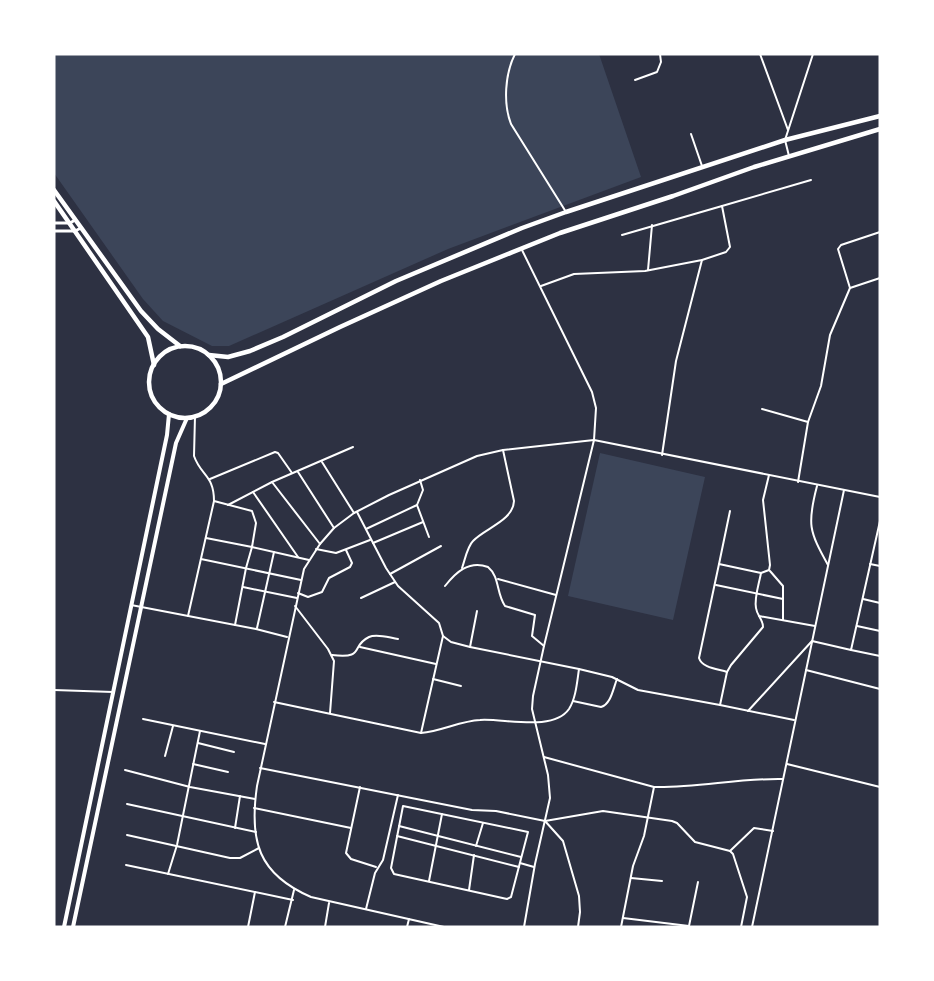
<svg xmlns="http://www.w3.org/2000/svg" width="934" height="981" font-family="Barlow,sans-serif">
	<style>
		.green { fill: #3c4559 }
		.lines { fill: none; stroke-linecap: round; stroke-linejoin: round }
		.minor { stroke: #fff; stroke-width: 2 }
		.tertiary { stroke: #fff; stroke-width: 3 }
		.primary { stroke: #fff; stroke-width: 4 }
		.trunk { stroke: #fff; stroke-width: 4.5 }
	</style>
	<rect width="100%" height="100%" fill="#2d3142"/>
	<g class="green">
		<polygon points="54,54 599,54 641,177 448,249 229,346 212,346 163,321 143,299 54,173"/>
		<polygon points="600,453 705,477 673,620 568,596"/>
	</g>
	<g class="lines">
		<g class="minor">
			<path d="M 515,54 C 505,74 503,103 511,124 L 566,212"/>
			<polyline points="760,54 788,130"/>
			<polyline points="635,80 657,72 661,62 660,54"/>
			<polyline points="691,134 702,166"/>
			<polyline points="789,156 785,140 813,54"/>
			<polyline points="722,206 811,180"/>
			<polyline points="521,248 592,392 596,408 594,440 544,646 533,696 532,709 548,775 550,798 535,864 524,927"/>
			<polyline points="648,270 652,225"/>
			<polyline points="541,286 574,274 645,271 702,260 726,252 730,247 722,206 622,235"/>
			<polyline points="850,288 880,278"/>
			<polyline points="762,409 808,422 798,482"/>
			<polyline points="808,422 821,386 830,335 850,288 838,249 841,245 880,232"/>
			<polyline points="662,455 676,361 702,260"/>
			<polyline points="322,462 354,513"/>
			<polyline points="298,472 334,528"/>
			<path d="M 769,475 L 763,500 L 770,565 L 769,570 L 761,573 L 719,564 L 699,658 C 702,668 718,669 727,672 L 720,705 L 794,720"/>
			<polyline points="210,479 275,452 278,453 292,473"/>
			<polyline points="272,482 320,544"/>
			<path d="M 817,486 C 807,524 809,531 828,565"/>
			<polyline points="253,492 298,557"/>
			<polyline points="228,505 272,482 353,447"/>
			<polyline points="417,505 429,537"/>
			<polyline points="357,512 386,568 398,586 439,623 443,636 421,733"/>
			<polyline points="366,529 417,505 423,490 420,480"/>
			<polyline points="206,538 252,547 256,523 252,511 214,501"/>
			<polyline points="373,543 423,522"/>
			<polyline points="316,549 336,553 370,540"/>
			<polyline points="201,559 301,580"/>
			<polyline points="719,564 730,511"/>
			<polyline points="870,564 880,566"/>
			<path d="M 462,568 C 465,560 467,547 473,541 C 485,528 513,521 514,501 L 503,450"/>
			<polyline points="770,571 783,586 783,620"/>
			<polyline points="390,574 441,546"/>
			<polyline points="498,579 556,595"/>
			<polyline points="716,585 783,599"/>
			<path d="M 445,586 C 456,572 469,560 488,567 C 500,577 496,593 505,606 L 535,615 L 532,636 L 544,646"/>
			<polyline points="243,587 297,598"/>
			<polyline points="298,593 308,597 322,592 329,578 350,567 352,563 346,550"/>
			<polyline points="361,598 395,582"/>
			<polyline points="863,599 880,603"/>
			<polyline points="131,605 256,629 287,637"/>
			<polyline points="295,606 328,649 334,661 330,713"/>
			<path d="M 188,616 L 214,501 C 214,475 201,476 194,456 L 195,416"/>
			<polyline points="759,616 815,626"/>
			<polyline points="235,625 246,568 252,547 309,560"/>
			<polyline points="857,626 880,631"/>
			<polyline points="257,628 274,552"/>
			<polyline points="443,636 451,642 470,647 579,669 612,677 638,690 720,705"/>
			<polyline points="360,647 436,664"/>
			<polyline points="470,647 477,611"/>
			<polyline points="851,650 880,656"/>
			<path d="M 332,655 C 366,659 350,646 369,637 C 377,633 390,638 398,639"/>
			<polyline points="806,670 880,689"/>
			<path d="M 727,672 L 731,665 L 763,627 C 763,619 757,616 756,608 C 754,598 759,584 761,573"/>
			<polyline points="433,679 461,686"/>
			<polyline points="54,690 113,692"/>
			<path d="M 573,701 L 601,707 C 611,704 613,689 617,679"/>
			<path d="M 274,702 L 421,733 C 442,731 460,721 480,720 C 503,718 553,732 569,709 C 576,698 577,682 579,669"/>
			<polyline points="748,711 812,641 851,650 880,521"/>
			<polyline points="143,719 265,744"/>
			<polyline points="198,743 234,752"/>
			<polyline points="165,756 173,726"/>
			<path d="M 544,757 L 654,787 C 697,788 739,778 783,779"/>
			<polyline points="193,764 228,772"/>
			<polyline points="787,764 880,787"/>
			<polyline points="260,768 472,810 496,811 545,821 603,811 672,821 677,823 695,842 730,851 733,854 747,897 741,927"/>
			<polyline points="125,770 190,787 255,799"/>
			<polyline points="360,787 346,853 351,859 376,867"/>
			<polyline points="127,804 256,832"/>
			<polygon points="403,806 528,832 511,897 507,899 394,874 391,868"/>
			<polyline points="254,808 351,828"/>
			<polyline points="545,821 563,841 579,896 580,912 578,927"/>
			<polyline points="399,826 521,857"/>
			<polyline points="235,828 240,796"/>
			<polyline points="127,835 230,858 240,858 259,848"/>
			<polyline points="397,836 519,867"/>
			<polyline points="476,846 483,823"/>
			<polyline points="730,851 754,828 773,831"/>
			<polyline points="520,863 534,867"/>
			<polyline points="126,865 293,900"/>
			<polyline points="168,874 177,845 200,731"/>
			<polyline points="631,878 662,881"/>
			<polyline points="429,881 442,814"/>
			<polyline points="469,890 474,855"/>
			<polyline points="366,909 375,873 383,860 398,795"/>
			<polyline points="623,918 689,926"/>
			<polyline points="689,926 698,882"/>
			<polyline points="248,927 255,892"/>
			<polyline points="285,927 294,890"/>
			<polyline points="325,927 329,903"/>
			<polyline points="407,927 409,919"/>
			<path d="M 444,927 L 311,897 C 258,874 249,841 257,786 L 304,569 L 320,544 L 334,528 L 354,513 L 389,495 L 477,456 L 503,450 L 594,440 L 880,497"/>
			<polyline points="621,927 633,866 644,836 654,787"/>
			<polyline points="752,927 844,490"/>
		</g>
		<g class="tertiary">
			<polyline points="54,223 70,223 75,220"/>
			<polyline points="54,231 75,231 81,228"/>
		</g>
		<g class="primary">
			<polyline points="64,927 167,435 169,414"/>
			<polyline points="73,927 176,443 187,418"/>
		</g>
		<g class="trunk">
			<polyline points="54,190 141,311 158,329 180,346"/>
			<polyline points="54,201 148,337 154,365"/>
			<circle cx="185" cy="382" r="36"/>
			<polyline points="209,355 228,357 250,351 283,337 396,281 522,228 566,212 785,140 880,116"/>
			<polyline points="221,384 340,327 441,281 560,233 673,196 754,167 880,129"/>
		</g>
	</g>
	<rect width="934" height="981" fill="none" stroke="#ffffff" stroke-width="111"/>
</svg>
